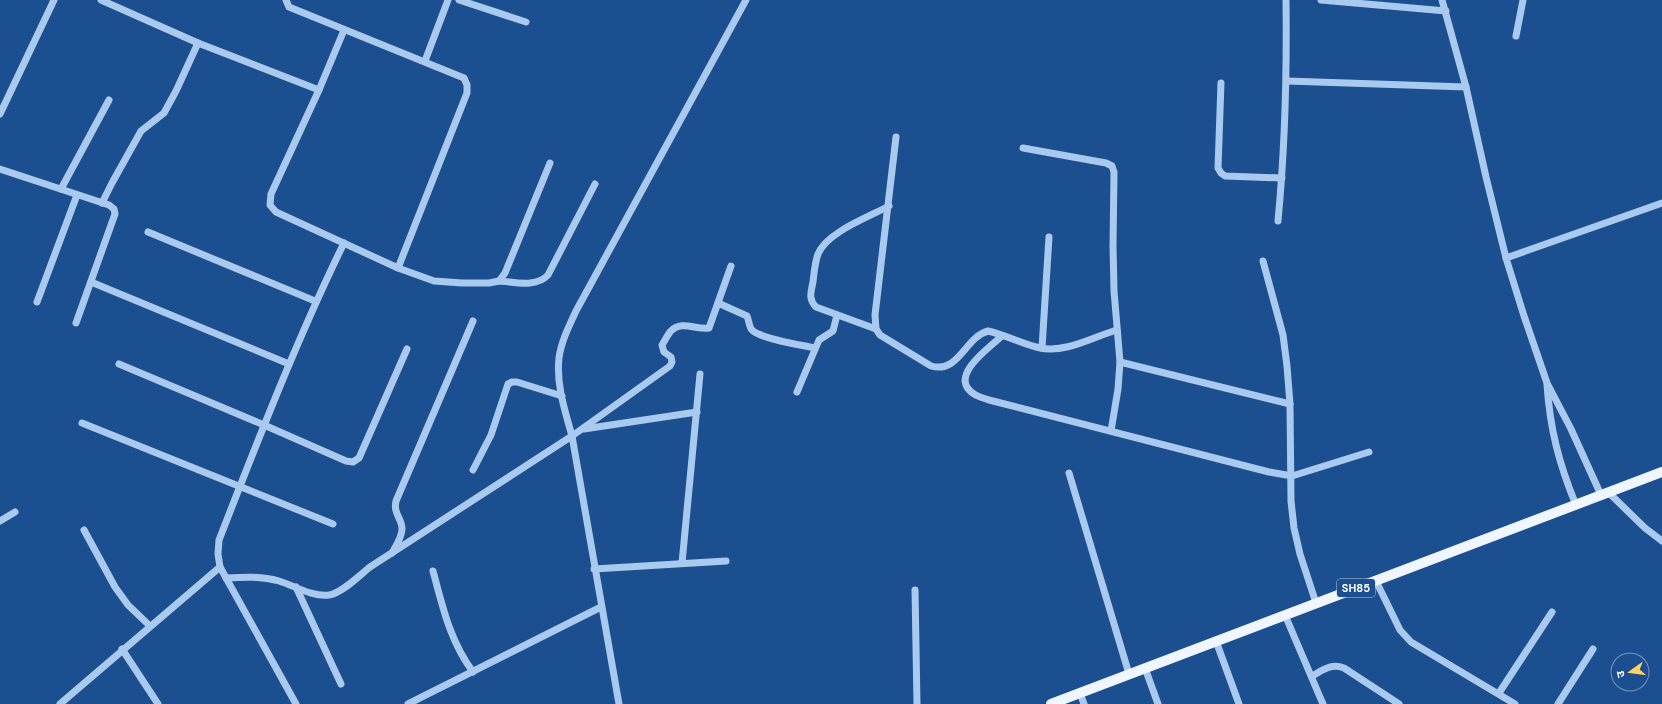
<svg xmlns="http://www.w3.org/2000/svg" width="1662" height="704" font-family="'DM Sans','Noto Sans Devanagari',sans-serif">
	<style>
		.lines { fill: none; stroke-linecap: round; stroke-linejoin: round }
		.minor { stroke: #a9c9ee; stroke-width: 7 }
		.major { stroke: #f0f6ff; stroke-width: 10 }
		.labels { text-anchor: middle; stroke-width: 3; stroke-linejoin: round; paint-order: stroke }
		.shield { fill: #1b4f8f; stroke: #bbcadd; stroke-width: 1 }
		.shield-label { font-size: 11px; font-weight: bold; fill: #fff }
	</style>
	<rect width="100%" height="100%" fill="#1b4f8f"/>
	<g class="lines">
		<g class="minor">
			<polyline points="101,0 198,43 319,90"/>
			<polyline points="286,0 289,7 464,78 467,85 467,93 398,268"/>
			<polyline points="459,0 526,22"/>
			<polyline points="1321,0 1446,11"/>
			<polyline points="1442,0 1466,87 1486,177 1506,258 1524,316 1547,383 1571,429 1601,495"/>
			<polyline points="344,30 319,90 271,194 270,205 276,212 398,268 434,281 462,283 489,283 499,281 505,273 550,163"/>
			<polyline points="1516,36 1523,0"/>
			<polyline points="425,61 448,0"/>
			<polyline points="1287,81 1466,87"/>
			<polyline points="1221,83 1218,168 1221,173 1225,176 1282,178"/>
			<polyline points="0,114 54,0"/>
			<path d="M 896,137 L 875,315 L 876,329 L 880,335 L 931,366 C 959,374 965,337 988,331 C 1006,335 1022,344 1040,348 C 1067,353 1092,337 1117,330"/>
			<polyline points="1023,148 1106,163 1112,166 1114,172 1113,246 1114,291 1120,362 1118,389 1111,431"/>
			<polyline points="0,169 109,205 114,209 115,214 76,323"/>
			<polyline points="61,189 109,100"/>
			<polyline points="102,203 112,183 141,131 164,113 176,91 198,43"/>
			<path d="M 1278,221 C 1285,147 1287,74 1286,0"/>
			<polyline points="148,232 315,301"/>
			<polyline points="1506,258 1662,203"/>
			<polyline points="1263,261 1283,335 1287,366 1290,404 1291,501 1294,528 1300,554 1316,603"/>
			<path d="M 499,281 C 515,282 536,288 548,275 L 595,184"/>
			<polyline points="91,282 289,364"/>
			<polyline points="37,302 77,195"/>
			<path d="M 718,303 L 747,316 C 749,320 749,327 752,330 C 761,339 802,345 815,348"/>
			<path d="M 876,329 L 816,307 C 808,299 811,292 813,282 C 814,273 815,262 818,254 C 827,232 869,217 889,206"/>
			<path d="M 1002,336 C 989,348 947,377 974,394 C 978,397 984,398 989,400 L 1269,472 L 1292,476 L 1369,452"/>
			<polyline points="1042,348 1049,237"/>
			<polyline points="1120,362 1290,404"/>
			<polyline points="119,364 264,425 346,461 353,462 359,458 407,349"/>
			<path d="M 1547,385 C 1550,429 1559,464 1576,505"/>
			<polyline points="797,392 819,340 833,331 837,315"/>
			<polyline points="82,423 333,524"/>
			<polyline points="584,429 697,412"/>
			<polyline points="473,470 491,435 508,384 512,382 517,382 562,396"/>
			<polyline points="1069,473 1129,674"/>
			<polyline points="1608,492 1645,528 1662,541"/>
			<polyline points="0,521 15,512"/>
			<polyline points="84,530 115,587 128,605 150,626"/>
			<path d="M 392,553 C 396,546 402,537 402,529 C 402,518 393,514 396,501 L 473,321"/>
			<polyline points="682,563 700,374"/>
			<polyline points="594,569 726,561"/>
			<path d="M 433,571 C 443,608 450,641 473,672"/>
			<path d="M 226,578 C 244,577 261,576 279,581 C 295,586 312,597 329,595 C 341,594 360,575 370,567 L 572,436 L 670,366 L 672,362 L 671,357 L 664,352 L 662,345 C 665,341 667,335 671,331 C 681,320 696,330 709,328 L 731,266"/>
			<polyline points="1376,581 1400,630 1411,642 1515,704"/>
			<polyline points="296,587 341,684"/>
			<polyline points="915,590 917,704"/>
			<polyline points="1285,615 1323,704"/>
			<polyline points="1216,641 1239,704"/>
			<polyline points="122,649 158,704"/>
			<polyline points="1145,668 1158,704"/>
			<path d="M 1312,676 C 1323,670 1331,663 1344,668 L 1399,704"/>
			<polyline points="1080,693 1084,704"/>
			<polyline points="1499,693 1552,612"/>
			<polyline points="60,704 220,567"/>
			<path d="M 296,704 L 220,567 L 218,554 L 219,540 C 258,440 297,339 344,243"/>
			<polyline points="408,704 601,607"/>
			<path d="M 619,704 L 572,436 C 565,411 556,384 559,358 C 561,342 569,326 576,311 L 746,0"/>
			<polyline points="1558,704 1593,649"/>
		</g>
		<polyline class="major" points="1051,704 1662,472"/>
	</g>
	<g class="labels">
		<rect class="shield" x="1337" y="579" width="38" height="18" rx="3"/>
		<g class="shield-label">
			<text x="1356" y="592">SH85</text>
		</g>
	</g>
	<g transform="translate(1630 672) rotate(256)"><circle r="19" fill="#1b4f8f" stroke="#7695bc"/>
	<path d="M0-3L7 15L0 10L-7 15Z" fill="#ffd166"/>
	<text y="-6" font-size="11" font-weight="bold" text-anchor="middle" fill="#ffffff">उ</text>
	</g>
</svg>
